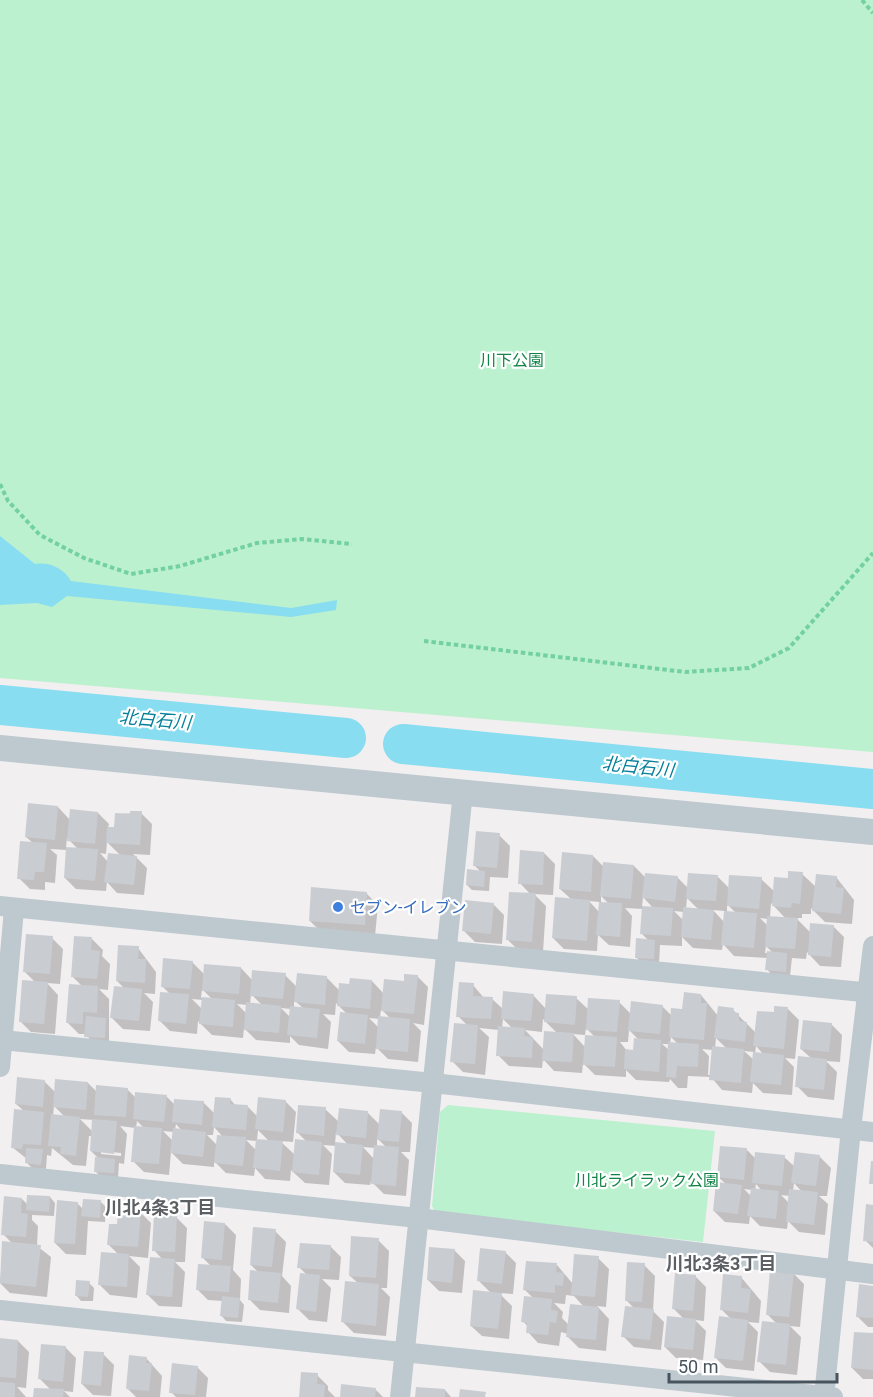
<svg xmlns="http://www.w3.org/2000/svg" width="873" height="1397" font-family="Roboto,'Noto Sans JP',sans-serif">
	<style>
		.green { fill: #bcf1cf }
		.water { fill: #88ddf0 }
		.shadow { fill: #0003; fill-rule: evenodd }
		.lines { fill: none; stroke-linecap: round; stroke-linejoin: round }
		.river { stroke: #88ddf0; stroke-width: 40 }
		.building { fill: #c9cdd2 }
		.path { stroke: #73d1a0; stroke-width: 4; stroke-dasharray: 4.5 3; stroke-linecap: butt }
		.minor { stroke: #bdc8cf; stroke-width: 20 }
		.tertiary { stroke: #bdc8cf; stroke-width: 26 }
		.shop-dot { fill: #3f7fe0; stroke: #fff; stroke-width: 2 }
		.labels { text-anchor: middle; stroke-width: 4.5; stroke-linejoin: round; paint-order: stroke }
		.park-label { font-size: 16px; fill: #138448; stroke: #fff }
		.shop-label { font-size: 16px; fill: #366cbe; stroke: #fff; text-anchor: start }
		.water-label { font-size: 18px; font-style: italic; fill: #08809a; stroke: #fff }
		.neighbourhood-label { font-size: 18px; font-weight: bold; fill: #5c6065; stroke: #fff }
	</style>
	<rect width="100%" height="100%" fill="#f2eff0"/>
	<g class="green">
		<polygon points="0,0 873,0 873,752 0,678"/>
		<polygon points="448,1105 715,1131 703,1242 436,1213 432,1206 440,1112"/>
	</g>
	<path class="water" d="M 0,536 L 35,564 C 50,562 63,568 71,581 L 291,608 L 337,600 L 336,610 L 291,617 L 67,596 L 52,607 L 37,603 L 0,605 Z"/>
	<g class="shadow">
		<path d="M 58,807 L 70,820 L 98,813 L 109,824 L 108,828 L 115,829 L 116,814 L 141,813 L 152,824 L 150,855 L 133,854 L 147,868 L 144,895 L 117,893 L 107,882 L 106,891 L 76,889 L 65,878 L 67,850 L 50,849 L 57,855 L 55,883 L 45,882 L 45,890 L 30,889 L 19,878 L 33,843 L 26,837 ZM 67,838 L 78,849 L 66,848 ZM 107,842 L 121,856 L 108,862 L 100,853 L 106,854 Z"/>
		<polygon points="499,835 510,846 508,878 490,877 489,891 472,890 467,885 481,872 475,866"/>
		<polygon points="544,853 555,864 553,895 534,894 546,906 543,952 518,950 507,939 531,895 520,883"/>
		<path d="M 593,856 L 604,867 L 634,866 L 646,878 L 677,877 L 688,888 L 718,877 L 730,889 L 761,879 L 775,892 L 789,880 L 802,874 L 816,887 L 836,877 L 854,900 L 852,924 L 825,922 L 811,908 L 811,914 L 802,914 L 802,918 L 796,918 L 811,933 L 833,926 L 844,937 L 841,967 L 820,966 L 807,952 L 806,959 L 792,958 L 790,976 L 772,975 L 767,969 L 768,958 L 734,956 L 723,944 L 722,950 L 693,948 L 682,937 L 682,946 L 660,945 L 659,964 L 641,962 L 636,957 L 649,941 L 641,933 L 643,909 L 625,908 L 632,916 L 630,947 L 609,945 L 598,935 L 597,951 L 564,949 L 553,938 L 572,900 L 560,889 ZM 601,896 L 609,904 L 601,903 ZM 643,897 L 653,908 L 642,907 ZM 687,898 L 699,910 L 686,909 ZM 589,901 L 600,902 L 599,912 ZM 771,903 L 786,919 L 770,917 ZM 727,904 L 736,913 L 727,912 ZM 713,910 L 725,911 L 724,922 ZM 674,911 L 684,912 L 683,920 ZM 760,918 L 768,919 L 768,926 ZM 766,946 L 773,953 L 765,953 Z"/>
		<polygon points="367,894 378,905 375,936 321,932 310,921"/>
		<polygon points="493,904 504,915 502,944 475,942 464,931"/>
		<polygon points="52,938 63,949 60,984 47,983 58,995 55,1034 31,1032 20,1021 36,983 24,971"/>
		<polygon points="92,939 103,950 102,956 110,964 108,990 99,989 109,999 109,1043 91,1041 86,1034 79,1034 68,1023 83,987 72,976"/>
		<polygon points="138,948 156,972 155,994 144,993 153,1002 150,1031 123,1029 112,1018 125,989 117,981"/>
		<path d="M 192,962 L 205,975 L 241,968 L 253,981 L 285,975 L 297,987 L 327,978 L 340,991 L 372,981 L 384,994 L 417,976 L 428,987 L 424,1025 L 413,1023 L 421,1031 L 418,1062 L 388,1059 L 376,1047 L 375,1054 L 349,1052 L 338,1041 L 347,1014 L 336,1003 L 335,1015 L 323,1014 L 331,1022 L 328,1049 L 299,1045 L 290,1036 L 290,1043 L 256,1040 L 244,1028 L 243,1038 L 212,1035 L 198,1021 L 197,1034 L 170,1031 L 159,1020 L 170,994 L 162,986 ZM 202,989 L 212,999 L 201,998 ZM 251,994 L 262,1005 L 250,1004 ZM 192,999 L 203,1000 L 202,1009 ZM 294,1000 L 304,1009 L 294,1008 ZM 237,1004 L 248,1005 L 247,1014 ZM 281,1008 L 291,1009 L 290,1017 ZM 381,1009 L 391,1019 L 380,1018 ZM 369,1018 L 380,1019 L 379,1028 Z"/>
		<path d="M 473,985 L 484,998 L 492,999 L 503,1009 L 533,995 L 546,1009 L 576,998 L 589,1010 L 619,1002 L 631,1014 L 662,1006 L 672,1016 L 684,1011 L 701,995 L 718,1016 L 733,1010 L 756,1033 L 775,1014 L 788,1009 L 799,1020 L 795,1059 L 785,1058 L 794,1067 L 792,1095 L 763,1093 L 753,1083 L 752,1093 L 722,1090 L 711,1077 L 688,1076 L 687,1088 L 678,1088 L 670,1079 L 669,1082 L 636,1080 L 626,1070 L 626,1077 L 595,1075 L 583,1063 L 582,1073 L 554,1071 L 543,1059 L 542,1068 L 509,1066 L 498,1055 L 499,1030 L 479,1028 L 489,1037 L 485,1075 L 463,1072 L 452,1061 L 467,1025 L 458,1016 ZM 503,1019 L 513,1029 L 502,1028 ZM 543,1019 L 557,1033 L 544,1050 L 525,1030 L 542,1032 ZM 586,1028 L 595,1037 L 585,1047 L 573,1034 L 585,1035 ZM 629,1030 L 639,1040 L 635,1051 L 627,1051 L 620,1042 L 628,1042 ZM 671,1037 L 678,1044 L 670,1044 ZM 716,1038 L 727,1049 L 715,1048 ZM 662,1044 L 669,1044 L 669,1050 ZM 756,1046 L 764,1055 L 755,1054 ZM 702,1049 L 713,1050 L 711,1075 L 708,1075 L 709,1056 ZM 744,1051 L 754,1052 L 754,1060 Z"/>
		<polygon points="831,1024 842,1035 840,1062 826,1061 837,1072 834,1100 808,1097 797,1086 812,1059 801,1049"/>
		<path d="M 44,1081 L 55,1092 L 88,1083 L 97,1092 L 127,1089 L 136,1098 L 166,1096 L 175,1105 L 204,1103 L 215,1114 L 230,1099 L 236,1106 L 248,1107 L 257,1116 L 285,1101 L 296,1112 L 293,1142 L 280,1141 L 295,1155 L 307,1142 L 298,1133 L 325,1109 L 339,1122 L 368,1113 L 380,1125 L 401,1112 L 412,1123 L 410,1152 L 401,1152 L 409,1160 L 406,1196 L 384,1194 L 371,1181 L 370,1185 L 345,1183 L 334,1172 L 337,1146 L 323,1145 L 332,1154 L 329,1185 L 305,1183 L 291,1170 L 290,1181 L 265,1179 L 255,1168 L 254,1176 L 226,1173 L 214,1161 L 214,1167 L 183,1164 L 171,1152 L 169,1175 L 144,1172 L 133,1161 L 135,1128 L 120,1126 L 127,1134 L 124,1164 L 119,1163 L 118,1178 L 100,1176 L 95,1171 L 99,1159 L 91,1151 L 92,1136 L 89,1136 L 86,1166 L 73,1165 L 52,1148 L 51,1156 L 47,1155 L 46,1169 L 32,1168 L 27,1163 L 27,1159 L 12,1147 L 24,1111 L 16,1104 ZM 54,1106 L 65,1117 L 53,1116 ZM 80,1119 L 94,1120 L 93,1132 ZM 137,1121 L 144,1128 L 136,1128 ZM 176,1124 L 182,1131 L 175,1130 ZM 214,1127 L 223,1137 L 217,1145 L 207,1135 L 213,1135 ZM 258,1130 L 269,1141 L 257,1140 ZM 163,1131 L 174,1132 L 173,1141 ZM 336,1132 L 348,1145 L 335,1144 ZM 377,1138 L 387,1148 L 377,1147 ZM 246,1140 L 257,1141 L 256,1150 ZM 363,1147 L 375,1148 L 374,1159 ZM 101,1151 L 121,1153 L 121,1156 L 101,1154 Z"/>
		<path d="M 747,1150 L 756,1159 L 784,1157 L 795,1167 L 820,1157 L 831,1168 L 827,1196 L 819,1196 L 828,1204 L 825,1235 L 799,1232 L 788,1221 L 787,1229 L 760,1226 L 750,1216 L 749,1224 L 725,1222 L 714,1211 L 726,1184 L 718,1177 ZM 794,1183 L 802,1192 L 793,1191 ZM 756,1184 L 762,1191 L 755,1190 ZM 744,1189 L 752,1190 L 751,1196 ZM 781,1195 L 790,1196 L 789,1203 Z"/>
		<polygon points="50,1197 55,1203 54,1216 32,1215 32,1220 38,1226 37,1246 51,1257 47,1297 10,1293 0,1283 4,1242 12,1243 3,1234 22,1199 28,1205"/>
		<polygon points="101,1202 106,1207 105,1222 88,1221 86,1255 66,1254 55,1243 77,1203 83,1209"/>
		<polygon points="873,1206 873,1248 865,1240"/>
		<polygon points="140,1212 151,1223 148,1258 129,1256 140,1267 137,1298 110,1295 99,1284 119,1255 108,1244 119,1226"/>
		<polygon points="176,1217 187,1228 185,1262 175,1262 185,1272 182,1307 159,1306 148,1295 163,1260 154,1250"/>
		<polygon points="225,1224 236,1235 233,1270 241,1279 240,1300 244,1305 242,1322 226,1321 221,1315 223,1301 208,1300 197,1289 211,1266 202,1257"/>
		<polygon points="275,1231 286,1242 282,1276 291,1286 289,1313 260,1310 249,1299 259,1273 251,1265"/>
		<polygon points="378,1240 389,1251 387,1288 381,1288 390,1297 386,1336 354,1333 343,1322 359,1284 350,1276"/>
		<polygon points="330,1246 341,1257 339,1280 322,1279 331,1288 327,1322 309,1320 298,1309 307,1275 299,1267"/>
		<polygon points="454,1250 465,1261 462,1293 439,1291 428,1280"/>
		<polygon points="505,1252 516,1263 513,1294 499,1293 512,1306 509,1339 482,1336 471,1326 492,1294 479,1281"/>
		<path d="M 598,1258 L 609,1269 L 606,1307 L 597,1306 L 609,1319 L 606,1351 L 579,1348 L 568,1337 L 568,1334 L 561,1332 L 559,1346 L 538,1343 L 528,1332 L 528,1327 L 523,1321 L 533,1298 L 525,1290 L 557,1265 L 573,1284 ZM 566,1295 L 574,1296 L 584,1307 L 569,1325 L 562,1318 L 563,1312 L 554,1303 L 565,1304 Z"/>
		<polygon points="644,1265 655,1276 653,1311 664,1322 661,1350 634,1347 623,1336 635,1309 626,1300"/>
		<polygon points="793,1273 804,1284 800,1327 790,1326 801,1337 797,1375 770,1372 759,1361 778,1325 767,1314"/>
		<polygon points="695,1276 706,1287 704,1321 695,1320 706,1331 703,1360 676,1358 665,1347 684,1319 673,1308"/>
		<polygon points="741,1277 761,1301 759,1323 748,1322 758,1332 754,1371 726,1368 715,1357 731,1319 722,1310"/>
		<polygon points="89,1283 94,1288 93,1301 81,1301 76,1295"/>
		<polygon points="873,1287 873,1327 868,1327 857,1316"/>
		<polygon points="873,1335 873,1379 863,1379 852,1368"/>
		<polygon points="0,1340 18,1341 29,1352 26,1388 17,1387 26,1397 0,1397"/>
		<polygon points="65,1347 76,1358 73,1392 64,1391 70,1397 35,1397 51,1390 40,1379"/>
		<polygon points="103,1354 114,1365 111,1396 93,1395 82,1384"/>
		<polygon points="146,1358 162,1376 160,1397 136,1397 127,1388"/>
		<polygon points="197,1367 208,1378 206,1397 176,1397 171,1392"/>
		<polygon points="317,1375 328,1386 328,1390 335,1397 301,1397"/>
		<polygon points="375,1389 383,1397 341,1397"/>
		<polygon points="445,1390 451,1397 417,1397"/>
	</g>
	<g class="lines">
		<g class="river">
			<polyline points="0,705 346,738"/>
			<polyline points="403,744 873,789"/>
		</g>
	</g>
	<g class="building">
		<polygon points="28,803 58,806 55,840 25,837"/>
		<polygon points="70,809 98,812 95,844 67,841"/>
		<polygon points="130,811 142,811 140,845 106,843 107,827 114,827 115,813 130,814"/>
		<polygon points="476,831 500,833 497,868 473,866"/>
		<polygon points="20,841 47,843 44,872 35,872 34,880 17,879"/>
		<polygon points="66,847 98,849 95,881 64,878"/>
		<polygon points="520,850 544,852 543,885 518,884"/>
		<polygon points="562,852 593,855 591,892 559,889"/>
		<polygon points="108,853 137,856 134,885 104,882"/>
		<polygon points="603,862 634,865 631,899 600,896"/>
		<polygon points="467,869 485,871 484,887 466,885"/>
		<polygon points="788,871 803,872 800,904 792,903 791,908 772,906 774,877 788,878"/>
		<polygon points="645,873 678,876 675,902 642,898"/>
		<polygon points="688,873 718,875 716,901 686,899"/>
		<polygon points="816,874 837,876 836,887 844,888 841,914 812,911"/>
		<polygon points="729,875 762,877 759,909 727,906"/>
		<polygon points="311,887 367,892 365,925 309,921"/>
		<polygon points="509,892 536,893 532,942 506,940"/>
		<polygon points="555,897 590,900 587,941 552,938"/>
		<polygon points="465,900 494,903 491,934 462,931"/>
		<polygon points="599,902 622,903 620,937 596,935"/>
		<polygon points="642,906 673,908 671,936 640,934"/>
		<polygon points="683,907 714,910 711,940 681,937"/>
		<polygon points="724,911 757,913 754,948 721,945"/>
		<polygon points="767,916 798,918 795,949 765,947"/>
		<polygon points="810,923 834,925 831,957 808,955"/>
		<polygon points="26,934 53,936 50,974 23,972"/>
		<polygon points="74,936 92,937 91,950 100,951 97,979 71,977"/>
		<polygon points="636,938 655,940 654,959 635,958"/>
		<polygon points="118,945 139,946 138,959 146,959 145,983 116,981"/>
		<polygon points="767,951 787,953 786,972 765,970"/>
		<polygon points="163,958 193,961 190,989 161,987"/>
		<polygon points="204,964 241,967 239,994 202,991"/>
		<polygon points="252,970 286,973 283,999 250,996"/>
		<polygon points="297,973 327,976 325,1005 294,1002"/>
		<polygon points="404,974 418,975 414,1014 381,1011 384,979 404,981"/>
		<polygon points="350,978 372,980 370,1009 337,1006 339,983 349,984"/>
		<polygon points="22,980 48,982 44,1024 19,1022"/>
		<polygon points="459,982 474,983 473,996 493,997 491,1019 456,1017"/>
		<polygon points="69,984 98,986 97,1013 83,1012 83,1024 66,1023"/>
		<polygon points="114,986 142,989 139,1021 110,1018"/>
		<polygon points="503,991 534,994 531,1021 501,1019"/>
		<polygon points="160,992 189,994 186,1024 158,1021"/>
		<polygon points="684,992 701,994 701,1003 707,1003 704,1040 669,1037 671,1008 682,1009"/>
		<polygon points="546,994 577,996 575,1025 544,1022"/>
		<polygon points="202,997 235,1000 233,1027 199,1024"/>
		<polygon points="588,998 620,1000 617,1032 586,1030"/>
		<polygon points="631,1001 663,1005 660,1034 628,1031"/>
		<polygon points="246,1002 281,1006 279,1033 244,1030"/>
		<polygon points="290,1006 320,1009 317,1038 287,1035"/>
		<polygon points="718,1006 734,1008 733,1012 739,1013 739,1021 747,1022 745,1042 714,1038"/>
		<polygon points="774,1006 788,1007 784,1049 753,1046 757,1011 774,1012"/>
		<polygon points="340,1012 368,1015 365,1044 337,1041"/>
		<polygon points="86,1016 106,1018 105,1038 84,1037"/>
		<polygon points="378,1016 410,1019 408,1052 376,1049"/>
		<polygon points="803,1020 832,1023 829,1052 800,1049"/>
		<polygon points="454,1023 478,1025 475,1064 450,1062"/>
		<polygon points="498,1026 525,1028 524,1036 533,1037 532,1058 496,1056"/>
		<polygon points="544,1031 574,1033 572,1062 542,1061"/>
		<polygon points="585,1035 617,1037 615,1067 583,1065"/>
		<polygon points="634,1038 661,1040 659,1072 624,1069 625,1049 633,1050"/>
		<polygon points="668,1042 699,1044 698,1067 677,1066 676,1078 666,1077"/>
		<polygon points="712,1046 744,1049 741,1083 709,1080"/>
		<polygon points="753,1052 784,1055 781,1085 750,1082"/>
		<polygon points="798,1056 827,1059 824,1090 795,1087"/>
		<polygon points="17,1077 45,1080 43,1107 15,1104"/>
		<polygon points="55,1079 88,1082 86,1110 53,1107"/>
		<polygon points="96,1085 128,1088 126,1117 94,1115"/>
		<polygon points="135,1092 167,1095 164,1122 133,1119"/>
		<polygon points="215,1097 231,1098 230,1104 248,1105 246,1130 212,1127"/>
		<polygon points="258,1097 286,1100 283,1132 255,1129"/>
		<polygon points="174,1099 204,1101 202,1125 172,1122"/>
		<polygon points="298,1105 326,1107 324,1136 296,1133"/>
		<polygon points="339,1108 368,1111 366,1138 336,1135"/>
		<polygon points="14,1109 44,1112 41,1145 23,1144 22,1149 11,1148"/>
		<polygon points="380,1109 402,1111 399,1142 377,1140"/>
		<polygon points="51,1114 80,1117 76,1156 60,1154 61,1147 48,1146"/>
		<polygon points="92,1119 117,1121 114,1154 90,1151"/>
		<polygon points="134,1126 162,1128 159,1164 131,1162"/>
		<polygon points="173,1128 206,1132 203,1157 170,1153"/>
		<polygon points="217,1135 246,1137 243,1166 214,1163"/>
		<polygon points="256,1139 283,1141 280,1171 253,1168"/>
		<polygon points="295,1139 322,1142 319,1175 292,1172"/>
		<polygon points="335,1142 363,1145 360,1175 333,1172"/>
		<polygon points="374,1145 399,1147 396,1186 371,1184"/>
		<polygon points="720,1146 747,1148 744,1180 717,1177"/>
		<polygon points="26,1148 43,1149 41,1165 25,1163"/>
		<polygon points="755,1152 785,1155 782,1186 752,1183"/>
		<polygon points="795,1152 820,1155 816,1186 791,1183"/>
		<polygon points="95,1157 115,1159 114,1173 94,1172"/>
		<polygon points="871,1161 873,1161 873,1184 869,1184"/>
		<polygon points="716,1182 742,1185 738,1214 713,1211"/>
		<polygon points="751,1188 779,1191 776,1219 747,1216"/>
		<polygon points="789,1189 818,1192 814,1225 786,1222"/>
		<polygon points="27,1195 50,1196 49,1212 26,1210"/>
		<polygon points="4,1196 22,1198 21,1213 28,1214 26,1237 1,1235"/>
		<polygon points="83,1199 101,1200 100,1218 81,1216"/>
		<polygon points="57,1200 78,1202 75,1244 54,1243"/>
		<polygon points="866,1204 873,1205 873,1242 863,1241"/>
		<polygon points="118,1209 141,1211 138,1247 107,1245 109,1224 117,1224"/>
		<polygon points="154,1214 177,1215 175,1252 152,1251"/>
		<polygon points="204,1221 225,1223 222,1260 201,1258"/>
		<polygon points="253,1227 276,1229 272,1267 250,1265"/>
		<polygon points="351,1236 379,1238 376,1278 349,1276"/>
		<polygon points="2,1241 41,1245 36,1287 0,1283"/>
		<polygon points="300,1243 331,1245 329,1270 297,1268"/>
		<polygon points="429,1247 455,1249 452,1283 427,1280"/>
		<polygon points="480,1248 506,1251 502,1284 477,1281"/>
		<polygon points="101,1252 129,1254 127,1287 98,1285"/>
		<polygon points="574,1254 599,1256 595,1297 571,1295"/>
		<polygon points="150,1257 175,1259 172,1297 146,1295"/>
		<polygon points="526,1261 557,1263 556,1272 564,1273 563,1286 555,1285 555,1293 523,1290"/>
		<polygon points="627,1262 645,1263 642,1302 625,1301"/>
		<polygon points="198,1264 231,1266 229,1292 196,1290"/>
		<polygon points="250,1270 281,1273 278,1303 248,1300"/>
		<polygon points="770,1270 794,1272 789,1317 766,1315"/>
		<polygon points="300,1273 320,1275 316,1312 296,1309"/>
		<polygon points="675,1273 696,1275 693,1311 672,1309"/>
		<polygon points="723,1274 742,1276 741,1288 751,1289 748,1313 720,1310"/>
		<polygon points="76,1280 90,1281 88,1297 75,1296"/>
		<polygon points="345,1281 379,1284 376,1326 341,1322"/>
		<polygon points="859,1284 873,1286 873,1318 856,1317"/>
		<polygon points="473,1290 502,1293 498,1329 470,1326"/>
		<polygon points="222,1296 240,1298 238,1318 220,1316"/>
		<polygon points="524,1296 552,1299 551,1310 558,1311 556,1323 550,1322 548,1335 526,1333 527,1323 521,1322"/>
		<polygon points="570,1304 599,1307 596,1340 566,1337"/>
		<polygon points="625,1306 654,1309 650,1340 621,1337"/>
		<polygon points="667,1316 696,1319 693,1350 664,1347"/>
		<polygon points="719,1316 748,1320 743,1361 714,1358"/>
		<polygon points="762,1321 790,1324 786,1365 757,1362"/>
		<polygon points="854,1332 873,1333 873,1370 851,1368"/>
		<polygon points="0,1338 18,1340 16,1378 0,1377"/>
		<polygon points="41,1344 66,1346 63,1382 38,1379"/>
		<polygon points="84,1351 104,1352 101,1386 81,1384"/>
		<polygon points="129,1355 147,1357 146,1363 152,1363 149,1391 126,1389"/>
		<polygon points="172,1363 198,1366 195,1395 169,1393"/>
		<polygon points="301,1372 318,1373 317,1384 325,1385 324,1397 299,1397"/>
		<polygon points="0,1382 15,1383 15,1397 0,1397"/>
		<polygon points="341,1384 376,1388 375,1397 340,1397"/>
		<polygon points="416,1387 445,1389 445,1397 415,1397"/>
		<polygon points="34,1388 64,1389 63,1397 33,1397"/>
		<polygon points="460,1389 486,1392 485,1397 459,1397"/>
	</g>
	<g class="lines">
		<g class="path">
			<polyline points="862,0 873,13"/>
			<polyline points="0,484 8,501 40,535 84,558 131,574 180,566 257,543 302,539 352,544"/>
			<polyline points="424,641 685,672 749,668 789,648 873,553"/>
		</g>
		<g class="minor">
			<polyline points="0,906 873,993"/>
			<polyline points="2,1040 433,1083 873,1132"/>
			<polyline points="0,1067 14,909"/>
			<polyline points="0,1174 418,1218 873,1274"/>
			<polyline points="0,1310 833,1397"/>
			<polyline points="400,1397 463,792"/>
			<polyline points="824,1397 851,1129 873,946"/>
		</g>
		<polyline class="tertiary" points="0,748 873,832"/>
	</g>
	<circle class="shop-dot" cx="338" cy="907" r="6"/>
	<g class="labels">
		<g class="park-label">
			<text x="512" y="366">川下公園</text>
			<text x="647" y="1186">川北ライラック公園</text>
		</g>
		<g class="shop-label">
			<text x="350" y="913">セブン-イレブン</text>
		</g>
		<g class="water-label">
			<text transform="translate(155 720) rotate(5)" y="6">北白石川</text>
			<text transform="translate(638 767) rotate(6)" y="6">北白石川</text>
		</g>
		<g class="neighbourhood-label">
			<text x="160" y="1214">川北4条3丁目</text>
			<text x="721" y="1270">川北3条3丁目</text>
		</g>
	</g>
	<path d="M669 1373v9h168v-9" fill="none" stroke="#47545e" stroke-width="3"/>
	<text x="678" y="1373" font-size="18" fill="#47545e" stroke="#ffffff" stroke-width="4.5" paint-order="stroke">50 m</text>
</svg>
